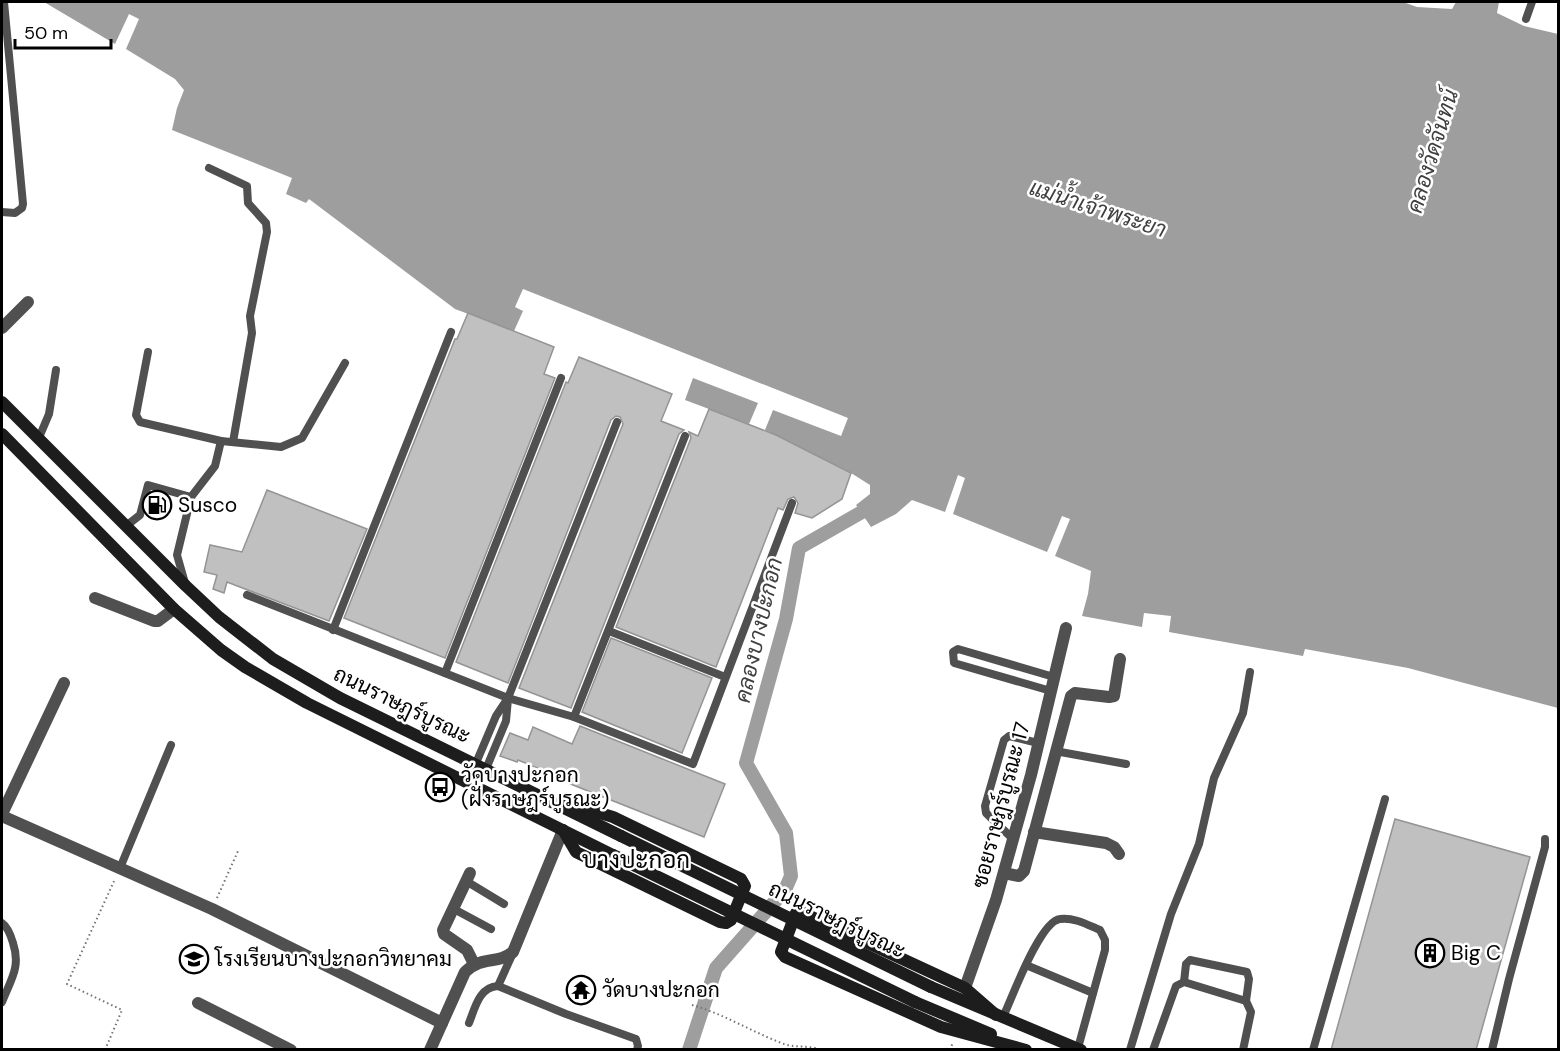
<svg xmlns="http://www.w3.org/2000/svg" width="1560" height="1051" font-family="'DM Sans',Sarabun,sans-serif">
	<style>
		.water { fill: #9e9e9e }
		.lines { fill: none; stroke-linecap: round; stroke-linejoin: round }
		.canal { stroke: #9e9e9e; stroke-width: 14 }
		.building { fill: #c0c0c0; stroke: #949494; stroke-width: 1.5 }
		.path { stroke: #727272; stroke-width: 2; stroke-dasharray: 1.5 3; stroke-linecap: butt }
		.service { stroke: #505050; stroke-width: 8 }
		.minor { stroke: #505050; stroke-width: 12 }
		.secondary { stroke: #1d1d1d; stroke-width: 12 }
		.secondary-bridge { stroke: #1d1d1d; stroke-width: 12 }
		.labels { text-anchor: middle; stroke-width: 5; stroke-linejoin: round; paint-order: stroke }
		.poi-label { font-size: 21px; fill: #000; stroke: #fff; text-anchor: start }
		.street-label { font-size: 21px; fill: #000; stroke: #fff }
		.water-label { font-size: 22px; font-style: italic; fill: #3f3f3f; stroke: #fff }
		.quarter-label { font-size: 24px; fill: #000; stroke: #fff }
	</style>
	<rect width="100%" height="100%" fill="#fff"/>
	<g class="water">
		<polygon points="44,2 1403,2 1417,7 1452,9 1456,2 1499,2 1497,13 1524,26 1558,34 1558,708 1408,668 1305,649 1303,656 1169,632 1171,616 1144,613 1142,627 1082,616 1088,594 1091,571 1055,556 1070,519 1062,516 1047,552 953,514 965,478 958,475 945,512 912,500 896,514 871,527 856,505 870,494 870,485 851,473 765,430 773,410 841,436 848,418 523,289 515,307 523,311 514,331 455,309 309,199 306,203 286,194 292,178 172,130 177,108 184,90 175,79 126,49 139,19 129,14 115,44"/>
		<polygon points="693,378 758,403 749,424 685,400"/>
	</g>
	<g class="lines">
		<polyline class="canal" points="689,1050 716,968 785,890 791,876 786,833 746,763 786,619 799,548 876,504"/>
	</g>
	<g class="building">
		<polygon points="468,313 554,347 544,374 555,378 445,658 344,618 455,339 457,339"/>
		<polygon points="579,357 672,394 661,421 684,430 679,434 571,708 519,688 623,424 620,417 616,416 611,420 508,683 456,662 566,382 568,383"/>
		<polygon points="709,409 776,435 851,473 842,499 812,518 795,513 798,503 794,497 788,499 783,510 778,508 716,667 616,627 691,438 689,432 698,436"/>
		<polygon points="267,490 367,529 329,621 227,582 224,593 213,589 217,575 204,572 210,545 242,552"/>
		<polygon points="611,638 712,678 682,753 582,712"/>
		<polygon points="580,726 725,784 704,837 558,779 559,777 518,760 517,762 500,756 510,733 528,740 533,727 572,744"/>
		<polygon points="1395,819 1530,857 1476,1050 1331,1050"/>
	</g>
	<g class="lines">
		<g class="path">
			<polyline points="217,898 238,851"/>
			<path d="M 692,1005 C 724,1014 752,1032 784,1044 C 796,1048 809,1045 822,1050"/>
			<polyline points="105,1050 122,1010 67,984 115,879"/>
			<polyline points="950,1050 953,1042"/>
		</g>
		<g class="service">
			<polyline points="1526,19 1532,2"/>
			<polyline points="209,168 247,186 248,203 266,223 267,232 250,316 252,333 233,442"/>
			<polyline points="2,212 15,213 22,208 23,204 4,2"/>
			<polyline points="148,352 136,415 140,422 221,441 281,447 302,438 345,363"/>
			<polyline points="38,440 49,414 56,370"/>
			<polyline points="126,526 140,515 148,485 191,497"/>
			<polyline points="185,583 177,555 191,497 215,466 221,441"/>
			<polyline points="247,595 508,698 574,717 693,764 792,503"/>
			<polyline points="333,630 451,332"/>
			<polyline points="609,631 725,677"/>
			<polyline points="445,673 561,378"/>
			<polyline points="1051,691 954,663 953,652 958,649 1054,677"/>
			<polyline points="574,717 685,436"/>
			<polyline points="1055,751 1126,764"/>
			<polyline points="476,763 496,716 508,698 617,422"/>
			<polyline points="486,769 506,721 508,699"/>
			<polyline points="1013,839 986,813 985,806 1004,740 1009,736 1038,743"/>
			<polyline points="120,868 171,745"/>
			<polyline points="466,881 504,904"/>
			<polyline points="452,908 491,929"/>
			<path d="M 2,923 C 8,927 11,936 13,943 C 21,967 11,979 2,1002"/>
			<polyline points="512,955 498,986 566,1014 636,1039 638,1046 637,1050"/>
			<polyline points="1026,965 1093,993"/>
			<polyline points="1184,982 1186,964 1190,960 1247,972 1249,979 1246,1001"/>
			<path d="M 1003,1017 C 1012,998 1040,921 1060,919 C 1074,917 1088,925 1100,930 L 1105,940 L 1105,950 L 1078,1048"/>
			<path d="M 469,1023 C 475,1008 479,987 498,986"/>
			<polyline points="1130,1050 1171,914 1199,844 1214,778 1243,713 1250,672"/>
			<polyline points="1153,1050 1176,986 1184,982 1246,1001 1251,1012 1243,1050"/>
			<polyline points="1313,1050 1385,799"/>
			<polyline points="1492,1050 1509,979 1545,847 1545,839"/>
		</g>
		<g class="minor">
			<polyline points="2,328 28,302"/>
			<polyline points="95,598 154,621 158,621 174,609"/>
			<polyline points="2,814 64,683"/>
			<polyline points="2,816 212,909 442,1023"/>
			<polyline points="1034,832 1106,843 1114,847 1119,854"/>
			<polyline points="470,873 443,930 444,934 467,950 474,964"/>
			<polyline points="1004,873 1019,876 1024,871 1071,696 1075,693 1109,697 1114,696 1120,659"/>
			<polyline points="965,988 996,900 1031,775 1066,628"/>
			<polyline points="198,1003 291,1050"/>
			<path d="M 430,1050 L 465,972 C 483,955 497,965 513,952 L 563,830"/>
		</g>
		<g class="secondary">
			<polyline points="2,402 186,586 219,617 273,659 340,698 621,836"/>
			<polyline points="2,434 174,609 221,650 245,667 307,703 613,855"/>
			<polyline points="563,830 576,852 720,922 726,923 731,920 745,886 741,879 613,817 567,803"/>
			<polyline points="931,987 1081,1050"/>
			<polyline points="915,1002 991,1034"/>
			<polyline points="996,1015 965,988 801,912 796,913 781,952 785,957 941,1027 1026,1050"/>
		</g>
		<g class="secondary-bridge">
			<polyline points="621,836 931,987"/>
			<polyline points="613,855 915,1002"/>
		</g>
	</g>
	<defs>
		<g id="fuel-ring" transform="scale(1.5)"><circle r="9.5" fill="#fff" stroke="#000" stroke-width="1.5"/><path d="M-5.5-6h7V0h2V4h1.3V-2.5L3-4.5l.8-.8L6-3V5H2.5V1h-1V6h-7ZM-4.2-4.7v3.2H.2V-4.7Z" fill="#000"/></g>
		<g id="bus-ring" transform="scale(1.5)"><circle r="9.5" fill="#fff" stroke="#000" stroke-width="1.5"/><path d="M-5-6H5V4H4V6H2V4H-2V6H-4V4H-5ZM-3.5-4V0h7V-4ZM-3.5 1.2v1.5H-2V1.2ZM2 1.2v1.5H3.5V1.2Z" fill="#000"/></g>
		<g id="building-ring" transform="scale(1.5)"><circle r="9.5" fill="#fff" stroke="#000" stroke-width="1.5"/><path d="M-4-6H4V6H1V3H-1V6H-4ZM-2.5-4.3h1.7v1.8h-1.7ZM.8-4.3h1.7v1.8H.8ZM-2.5-1h1.7V.8h-1.7ZM.8-1h1.7V.8H.8Z" fill="#000"/></g>
		<g id="school-ring" transform="scale(1.5)"><circle r="9.5" fill="#fff" stroke="#000" stroke-width="1.5"/><path d="M0-5L7-2L0 1L-7-2ZM-4 1L0 2.5L4 1V4Q0 6-4 4Z" fill="#000"/></g>
		<g id="temple-ring" transform="scale(1.5)"><circle r="9.5" fill="#fff" stroke="#000" stroke-width="1.5"/><path d="M0-6L5-2H3V0L6.5 2.5H4V6H1.5V3h-3V6H-4V2.5H-6.5L-3 0V-2H-5Z" fill="#000"/></g>
	</defs>
	<g fill-rule="evenodd">
		<use href="#fuel-ring" x="157" y="505"/>
		<use href="#bus-ring" x="440" y="787"/>
		<use href="#building-ring" x="1430" y="953"/>
		<use href="#school-ring" x="194" y="959"/>
		<use href="#temple-ring" x="581" y="990"/>
	</g>
	<g class="labels">
		<g class="poi-label">
			<text x="178" y="512">Susco</text>
			<text x="461" y="782">วัดบางปะกอก<tspan x="461" dy="24">(ฝั่งราษฎร์บูรณะ)</tspan></text>
			<text x="1451" y="960">Big C</text>
			<text x="215" y="966">โรงเรียนบางปะกอกวิทยาคม</text>
			<text x="602" y="997">วัดบางปะกอก</text>
		</g>
		<g class="street-label">
			<text transform="translate(402 705) rotate(26)" y="7">ถนนราษฎร์บูรณะ</text>
			<text transform="translate(1001 805) rotate(-75)" y="7">ซอยราษฎร์บูรณะ 17</text>
			<text transform="translate(837 920) rotate(26)" y="7">ถนนราษฎร์บูรณะ</text>
		</g>
		<g class="water-label">
			<text transform="translate(1432 151) rotate(-73)" y="8">คลองวัดจันทน์</text>
			<text transform="translate(1098 208) rotate(18)" y="8">แม่น้ำเจ้าพระยา</text>
			<text transform="translate(758 630) rotate(-77)" y="8">คลองบางปะกอก</text>
		</g>
		<g class="quarter-label">
			<text x="636" y="868">บางปะกอก</text>
		</g>
	</g>
	<rect width="1560" height="1051" fill="none" stroke="#000000" stroke-width="6"/>
	<path d="M15 39v9h96v-9" fill="none" stroke="#000000" stroke-width="3"/>
	<text x="24" y="39" font-size="18" fill="#000000" stroke="#ffffff" stroke-width="4.5" paint-order="stroke">50 m</text>
</svg>
